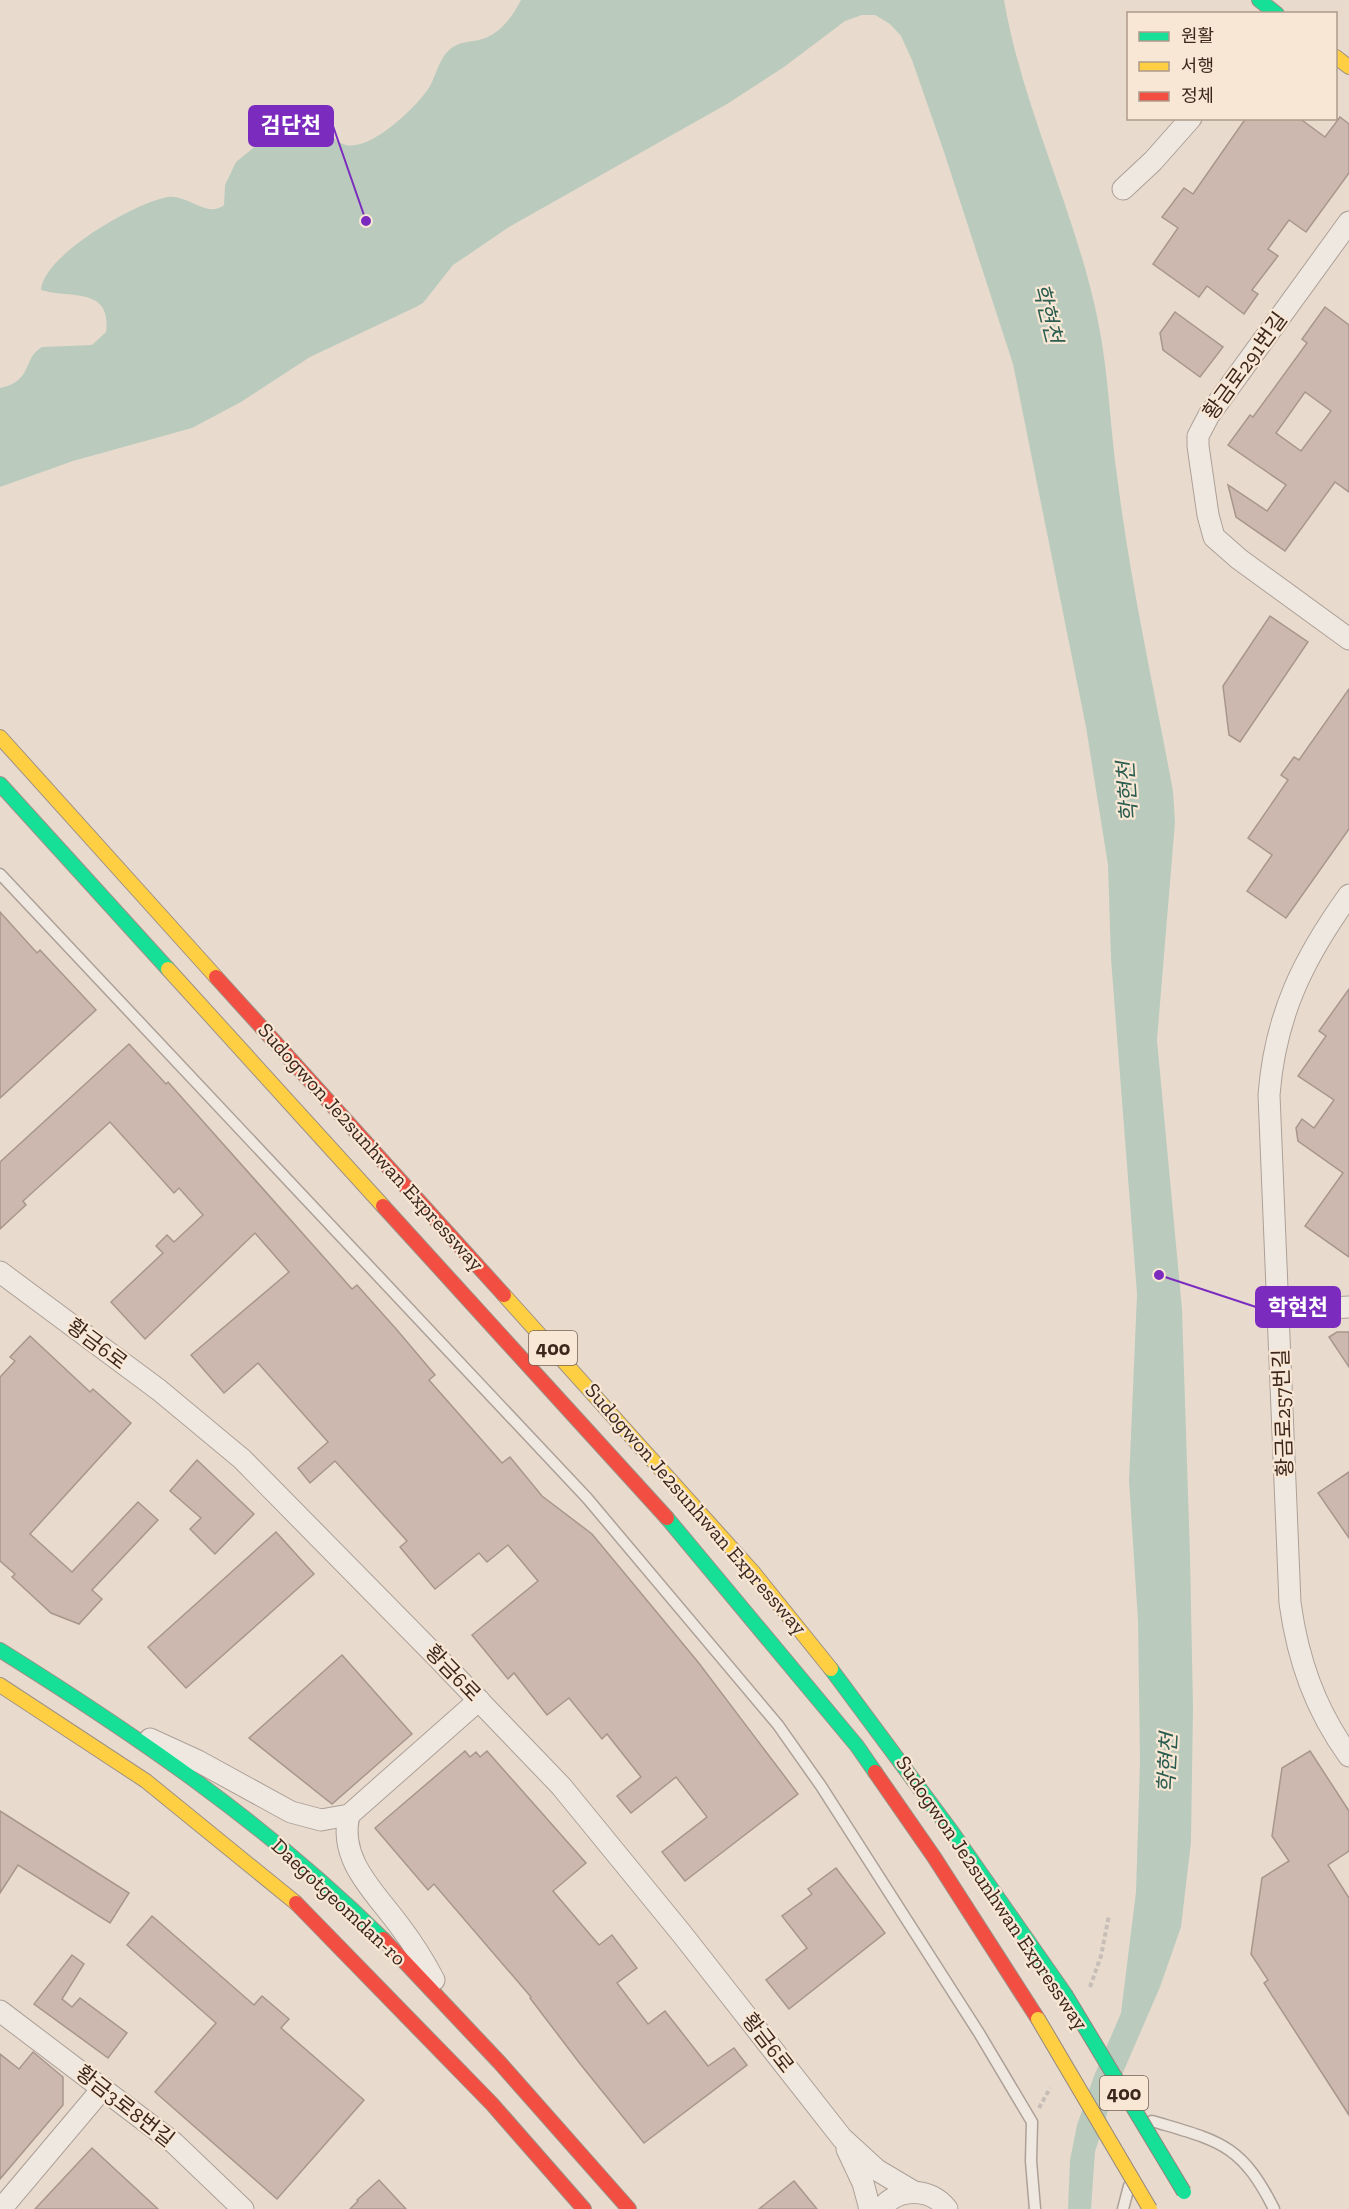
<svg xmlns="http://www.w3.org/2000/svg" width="1349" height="2209" font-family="'Zilla Slab','Noto Sans KR',serif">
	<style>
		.water { fill: #bacbbd }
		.building { fill: #ccb8ae; stroke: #a8968d; stroke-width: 1.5; fill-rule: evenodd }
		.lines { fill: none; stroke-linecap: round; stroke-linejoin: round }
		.lane-casing { stroke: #ada097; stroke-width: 13 }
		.street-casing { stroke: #ada097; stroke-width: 23 }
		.fast-casing { stroke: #9d9086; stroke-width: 16 }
		.slow-casing { stroke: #9d9086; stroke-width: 16 }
		.jam-casing { stroke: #9d9086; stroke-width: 16 }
		.path { stroke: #c7beb7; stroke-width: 4; stroke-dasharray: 4.5 3; stroke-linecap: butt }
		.lane { stroke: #efe8e0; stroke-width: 10 }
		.street { stroke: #efe8e0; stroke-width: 21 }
		.fast { stroke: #16e098; stroke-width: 14 }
		.slow { stroke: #ffcf43; stroke-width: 14 }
		.jam { stroke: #f24e42; stroke-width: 14 }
		.fast-bridge-casing { stroke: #92867e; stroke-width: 16; stroke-linecap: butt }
		.slow-bridge-casing { stroke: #92867e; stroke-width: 16; stroke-linecap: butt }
		.fast-bridge { stroke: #16e098; stroke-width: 14 }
		.slow-bridge { stroke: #ffcf43; stroke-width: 14 }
		.labels { text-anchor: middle; stroke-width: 4.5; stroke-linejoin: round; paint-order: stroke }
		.shield { fill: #f8e7d4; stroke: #756154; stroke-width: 1.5 }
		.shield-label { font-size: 20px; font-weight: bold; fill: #3d271d }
		.street-label { font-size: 21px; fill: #3d271d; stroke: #f8e7d4 }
		.water-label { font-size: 22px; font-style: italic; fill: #2c5d51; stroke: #f8e7d4 }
		.leader { fill: none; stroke: #7b2cbf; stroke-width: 2 }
		.callout-dot { fill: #7b2cbf; stroke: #f8e7d4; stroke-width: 2 }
		.callout { fill: #7b2cbf; stroke: #7b2cbf; stroke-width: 2 }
		.callout-label { font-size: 22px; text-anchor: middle; font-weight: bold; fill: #fff }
	</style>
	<rect width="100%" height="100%" fill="#e8dbce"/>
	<path class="water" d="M 521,0 L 1004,0 C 1023,110 1076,212 1098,321 C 1109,375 1110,429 1118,483 C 1131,586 1154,688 1173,791 L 1175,822 L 1157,1040 L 1182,1309 L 1190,1555 L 1193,1708 L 1191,1842 L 1181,1927 L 1160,1987 L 1112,2098 L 1095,2152 L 1091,2209 L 1068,2209 L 1070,2160 L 1077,2125 L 1094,2076 L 1121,2013 L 1136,1892 L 1140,1762 L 1138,1621 L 1129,1481 L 1137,1294 L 1111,959 L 1108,865 L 1086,727 L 1013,364 L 944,152 L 912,60 L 901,36 L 890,24 L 875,15 L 862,15 L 845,21 L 784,67 L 727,104 L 509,227 L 468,255 L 453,265 L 423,303 L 416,307 L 310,357 L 241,402 L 192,428 L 73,461 L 0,487 L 0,388 C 34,381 22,358 42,347 L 92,345 L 106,332 C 112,286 70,299 41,290 C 43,255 136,202 168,197 C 188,194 207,219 224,205 L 225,185 L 236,162 L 304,107 L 310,105 C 326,113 326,140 346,145 C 371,151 418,106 430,86 C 436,75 439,59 449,50 C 458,42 468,42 479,40 C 500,35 512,17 521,0 Z"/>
	<g class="building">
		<polygon points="1340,117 1349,124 1349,173 1306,232 1289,220 1268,249 1278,256 1252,290 1258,294 1244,314 1207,286 1199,297 1153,264 1178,228 1162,217 1184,188 1193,194 1246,118 1299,118 1325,137"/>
		<path d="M 1325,307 L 1349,325 L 1349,492 L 1335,482 L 1285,551 L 1236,517 L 1228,485 L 1267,511 L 1286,485 L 1228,445 L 1250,415 L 1253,417 L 1307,343 L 1302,339 ZM 1305,392 L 1331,411 L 1301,451 L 1276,433 Z"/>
		<polygon points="1175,312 1223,347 1200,377 1163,350 1160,333"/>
		<polygon points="1270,616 1308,642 1240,742 1229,735 1223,686"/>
		<polygon points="1349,689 1349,829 1286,918 1247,891 1272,855 1248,838 1288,780 1281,775 1294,757 1299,760"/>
		<polygon points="0,912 37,953 40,950 96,1010 0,1098"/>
		<polygon points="1349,989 1349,1257 1305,1226 1343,1173 1298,1141 1296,1128 1302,1119 1314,1128 1334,1100 1298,1076 1326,1036 1319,1031"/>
		<polygon points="129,1044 166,1084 168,1082 352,1289 357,1285 397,1330 435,1375 429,1380 502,1463 510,1457 542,1496 592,1534 698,1662 798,1794 685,1881 662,1852 707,1817 676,1777 631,1813 617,1796 641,1777 607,1734 602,1739 569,1698 547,1715 514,1673 508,1679 472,1635 538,1581 508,1545 487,1562 479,1553 435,1589 400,1547 407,1541 335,1461 310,1483 298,1468 328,1442 258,1363 224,1393 191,1355 289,1272 255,1233 145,1339 111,1302 163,1253 156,1246 167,1235 174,1242 203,1215 179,1188 174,1193 110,1122 23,1201 26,1205 0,1229 0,1162"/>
		<polygon points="1337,1332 1349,1332 1349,1367 1329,1337"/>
		<polygon points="30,1336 90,1392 93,1389 131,1423 30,1534 72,1572 138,1502 158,1520 92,1590 102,1599 79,1624 51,1613 12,1577 15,1574 0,1561 0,1377 15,1361 10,1357"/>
		<polygon points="197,1460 254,1514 215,1554 190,1529 201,1518 170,1491"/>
		<polygon points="1349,1472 1349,1538 1318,1493"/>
		<polygon points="276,1532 314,1574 186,1688 148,1647"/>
		<polygon points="342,1655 412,1734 332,1804 249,1738"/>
		<polygon points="465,1751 470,1757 476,1752 480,1757 487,1751 586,1863 553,1891 599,1945 612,1935 637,1968 617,1983 648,2024 665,2011 708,2066 734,2048 747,2065 644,2143 581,2065 530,1998 531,1997 434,1884 428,1890 375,1828"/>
		<polygon points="1310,1751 1349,1811 1349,1851 1328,1865 1349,1898 1349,2115 1264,1983 1268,1980 1251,1954 1262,1878 1289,1861 1272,1836 1282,1768"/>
		<polygon points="0,1811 129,1893 110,1923 18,1865 0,1893"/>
		<polygon points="836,1868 885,1933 789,2009 766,1980 807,1948 782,1916 812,1894 808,1889"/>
		<polygon points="152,1916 254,2005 262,1996 289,2019 281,2028 364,2100 277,2199 155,2092 216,2023 127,1945"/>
		<polygon points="72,1955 84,1964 62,1999 72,2007 80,1998 127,2033 108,2058 34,2004"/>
		<polygon points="33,2052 63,2077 63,2105 0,2179 0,2054 19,2069"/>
		<polygon points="92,2148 158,2209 35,2209"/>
		<polygon points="379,2180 406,2209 350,2209 358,2201 357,2200"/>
		<polygon points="794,2181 817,2209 759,2209"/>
	</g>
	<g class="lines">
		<g class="lane-casing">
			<g id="lane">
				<polyline points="0,874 587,1498 778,1725 821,1786 979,2033 1032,2122 1031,2161 1035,2209"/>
				<path d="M 1151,2123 L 1152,2121 C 1219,2141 1241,2143 1274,2209"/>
				<polyline points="1123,2209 1129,2186"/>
			</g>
		</g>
		<g class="street-casing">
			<g id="street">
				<polyline points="1123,189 1153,161 1191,118"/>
				<polyline points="1349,222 1209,415 1198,436 1198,446 1208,515 1214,537 1239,559 1349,639"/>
				<path d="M 1349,895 C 1303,959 1275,1016 1269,1095 L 1290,1603 C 1298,1660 1315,1709 1349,1756"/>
				<polyline points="0,1272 159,1390 242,1459 436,1656 561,1786 682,1934 842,2138 877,2170 914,2192"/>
				<polyline points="1280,1311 1349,1307"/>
				<polyline points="150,1739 198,1761 291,1812 321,1820 349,1815 479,1700"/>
				<path d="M 349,1815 C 338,1860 375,1892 399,1925 C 412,1942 424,1961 434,1980"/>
				<polyline points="0,2011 174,2143 243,2209"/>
				<polyline points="847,2149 863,2183 870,2209"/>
				<polyline points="1,2209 103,2088"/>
				<path d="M 881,2209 C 897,2187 931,2187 947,2209"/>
			</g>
		</g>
		<g class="fast-casing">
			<g id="fast">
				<polyline points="1259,0 1277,14"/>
				<polyline points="0,784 168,969"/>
				<polyline points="667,1518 857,1746 875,1772"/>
				<path d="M 0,1650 C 136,1735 269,1826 383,1939"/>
				<polyline points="831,1669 952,1832 1065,1994"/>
			</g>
		</g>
		<g class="slow-casing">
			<g id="slow">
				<polyline points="1336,57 1349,67"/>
				<polyline points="0,737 216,977"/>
				<polyline points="168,969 383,1206"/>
				<polyline points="504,1295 753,1572 831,1669"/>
				<polyline points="0,1685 146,1781 296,1903"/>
			</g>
		</g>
		<g class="jam-casing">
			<g id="jam">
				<polyline points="216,977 504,1295"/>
				<polyline points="383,1206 667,1518"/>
				<polyline points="875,1772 934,1857 1038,2019"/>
				<polyline points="296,1903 492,2104 584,2209"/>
				<polyline points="383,1939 500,2063 629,2209"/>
			</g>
		</g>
		<g class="path">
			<polyline points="1090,1987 1101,1956 1109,1915"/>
			<polyline points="1039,2108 1050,2088"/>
		</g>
		<use href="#lane" class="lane"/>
		<use href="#street" class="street"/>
		<use href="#fast" class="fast"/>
		<use href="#slow" class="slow"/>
		<use href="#jam" class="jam"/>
		<g class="fast-bridge-casing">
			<polyline id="fast-bridge" points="1065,1994 1184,2192"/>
		</g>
		<g class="slow-bridge-casing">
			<polyline id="slow-bridge" points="1038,2019 1150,2209"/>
		</g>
		<use href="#fast-bridge" class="fast-bridge"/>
		<use href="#slow-bridge" class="slow-bridge"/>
	</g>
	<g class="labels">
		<g class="shield">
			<rect x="529" y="1331" width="48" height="34" rx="4.5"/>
			<rect x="1100" y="2076" width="48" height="34" rx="4.5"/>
		</g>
		<g class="shield-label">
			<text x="553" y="1355">400</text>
			<text x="1124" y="2100">400</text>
		</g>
		<g class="street-label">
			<text transform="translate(1245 366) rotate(-54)" y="7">황금로291번길</text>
			<text transform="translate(371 1147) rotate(48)" y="7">Sudogwon Je2sunhwan Expressway</text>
			<text transform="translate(97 1344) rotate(37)" y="7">황금6로</text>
			<text transform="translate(1283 1413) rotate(-92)" y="7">황금로257번길</text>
			<text transform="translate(696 1509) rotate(49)" y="7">Sudogwon Je2sunhwan Expressway</text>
			<text transform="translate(453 1673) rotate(46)" y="7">황금6로</text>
			<text transform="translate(992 1893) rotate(56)" y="7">Sudogwon Je2sunhwan Expressway</text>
			<text transform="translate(339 1902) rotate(43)" y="7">Daegotgeomdan-ro</text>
			<text transform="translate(768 2043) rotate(52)" y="7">황금6로</text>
			<text transform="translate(125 2106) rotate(38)" y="7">황금3로8번길</text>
		</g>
		<g class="water-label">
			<text transform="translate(1048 313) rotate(76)" y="8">학현천</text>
			<text transform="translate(1127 792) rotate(-94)" y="8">학현천</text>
			<text transform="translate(1167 1763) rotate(-87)" y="8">학현천</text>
		</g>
	</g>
	<path class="leader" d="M366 221L333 126M1159 1275L1256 1307"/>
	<g class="callout-dot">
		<circle cx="366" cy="221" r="6"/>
		<circle cx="1159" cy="1275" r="6"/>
	</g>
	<g class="callout">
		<rect x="249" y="106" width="84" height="40" rx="6"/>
		<rect x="1256" y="1287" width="84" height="40" rx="6"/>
	</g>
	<g class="callout-label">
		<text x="291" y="133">검단천</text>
		<text x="1298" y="1315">학현천</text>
	</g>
	<rect x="1127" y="12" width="210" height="108" fill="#f8e7d4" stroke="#ad9a8b" stroke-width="1.5"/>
	<rect x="1139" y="32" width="30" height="9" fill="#16e098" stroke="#ad9a8b" stroke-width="1.5"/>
	<text x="1181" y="42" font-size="18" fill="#3d271d">원활</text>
	<rect x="1139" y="62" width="30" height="9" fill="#ffcf43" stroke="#ad9a8b" stroke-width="1.5"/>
	<text x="1181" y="72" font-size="18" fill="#3d271d">서행</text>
	<rect x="1139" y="92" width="30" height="9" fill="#f24e42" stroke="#ad9a8b" stroke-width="1.5"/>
	<text x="1181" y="102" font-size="18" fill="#3d271d">정체</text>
</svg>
